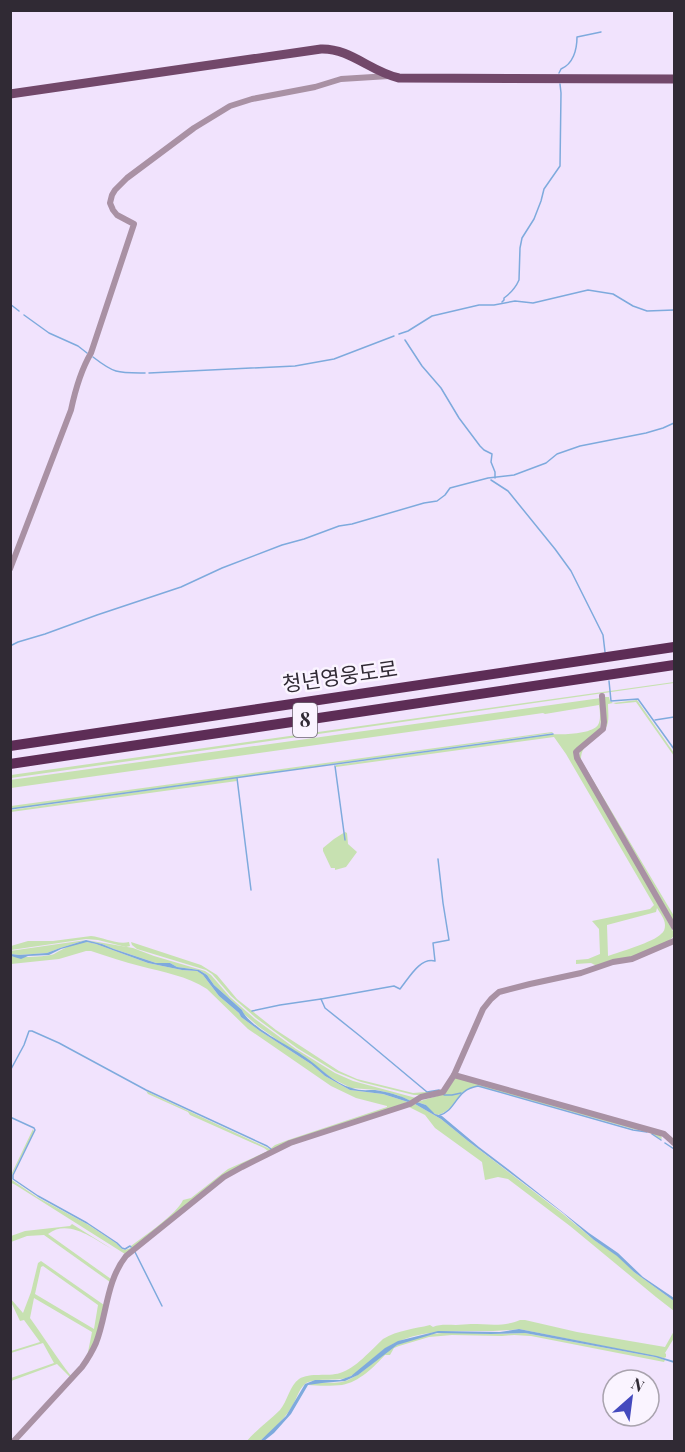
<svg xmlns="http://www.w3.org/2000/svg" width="685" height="1452" font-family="'Playfair Display','Noto Sans KR',serif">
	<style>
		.green { fill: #c7e1b1; fill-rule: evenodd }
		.water { fill: #7eaadd }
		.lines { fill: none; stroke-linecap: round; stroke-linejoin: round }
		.stream { stroke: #7eaadd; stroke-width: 1.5 }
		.street { stroke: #a991a4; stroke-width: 6 }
		.primary { stroke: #72486a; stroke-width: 9 }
		.highway { stroke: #5d2d56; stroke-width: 10 }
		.labels { text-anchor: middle; stroke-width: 5; stroke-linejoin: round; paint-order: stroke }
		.shield { fill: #faf4ff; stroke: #6d6771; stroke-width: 1.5 }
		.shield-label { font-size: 20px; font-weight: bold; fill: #302a34 }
		.street-label { font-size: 21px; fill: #302a34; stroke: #faf4ff }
	</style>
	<rect width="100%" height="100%" fill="#f1e3fd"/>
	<g class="green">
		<polygon points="674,682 674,683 11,778 11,775"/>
		<path d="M 603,697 L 609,697 L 610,701 L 613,703 L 637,700 L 674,753 L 674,756 L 636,702 L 616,704 L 613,703 L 608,704 C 608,712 610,723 605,729 C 597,742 581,741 581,760 L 674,916 L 674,924 L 579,757 L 580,750 L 603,730 Z"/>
		<path d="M 601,698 L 602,711 L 600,728 L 574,752 L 674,933 L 674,936 C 658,953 619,960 597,966 L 591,963 L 576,964 L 576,960 L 588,959 L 600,954 L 599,929 L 592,921 L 650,909 L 654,905 L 566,754 L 554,737 L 336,767 L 336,765 L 553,734 C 563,735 592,734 598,725 C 601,720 600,711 599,705 L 545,714 L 543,713 L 11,788 L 10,780 ZM 657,908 C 660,913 665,919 665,925 C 665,929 664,932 661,934 C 654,942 619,952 608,956 L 607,925 L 656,912 Z"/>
		<polygon points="552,732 553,733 11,809 11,806"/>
		<polygon points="236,778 237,781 11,812 11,810"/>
		<polygon points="345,832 347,833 348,844 357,852 346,867 335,870 335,868 331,868 323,851 323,848 334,839"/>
		<path d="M 91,936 C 103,937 117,945 129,942 L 130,946 L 126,947 L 98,940 L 86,939 L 11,950 L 11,946 L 28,941 L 53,941 Z"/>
		<polygon points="86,940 60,948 47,953 19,955 11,954 10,951 86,940 133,948 154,956 205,971 211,975 230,997 255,1019 296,1049 335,1073 353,1081 416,1098 411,1101 397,1095 377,1090 351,1088 333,1079 259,1027 244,1014 242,1010 214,985 207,975 199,970 177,967 170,963 156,963 114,949 102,944"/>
		<path d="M 87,942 L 96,944 L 148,963 L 182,970 L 197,971 L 203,975 L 219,996 L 239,1013 L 241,1017 L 260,1031 L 311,1064 L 325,1076 L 350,1090 L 383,1094 L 408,1102 L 354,1121 L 241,1165 L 125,1254 L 14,1184 L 11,1183 L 11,1175 L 33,1129 L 34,1132 L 12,1175 L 12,1180 L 37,1197 L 87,1224 L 116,1243 L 122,1249 L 125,1250 L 131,1248 L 131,1246 C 144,1236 177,1214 183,1200 L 191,1198 L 228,1169 L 268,1151 L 264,1148 L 190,1115 L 188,1112 L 148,1094 L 146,1091 L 270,1149 L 275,1145 L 288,1140 L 387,1107 L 387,1106 L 356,1098 L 331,1086 L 248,1029 L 207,989 C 187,976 163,972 140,966 C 124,962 107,956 91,951 L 86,951 L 59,959 L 11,964 L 11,956 C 18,958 47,957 54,954 C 64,948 75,943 87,942 Z"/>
		<polygon points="131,942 201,965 217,975 237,999 276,1030 339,1071 357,1079 413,1093 438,1091 422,1095 414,1095 361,1082 336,1072 297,1048 256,1018 231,996 212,974 206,970 137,949 132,945"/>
		<path d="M 456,1077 L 639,1128 L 660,1135 L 662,1138 L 661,1139 L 648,1132 L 633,1129 L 478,1086 C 454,1089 458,1110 437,1115 L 430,1111 L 426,1105 L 417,1102 L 444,1094 Z"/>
		<polygon points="415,1104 441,1119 468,1141 563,1214 594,1240 618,1256 634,1272 674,1301 674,1311 656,1297 570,1226 508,1179 498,1177 485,1180 482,1162 435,1128 425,1115 409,1107"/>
		<path d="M 72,1224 L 112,1249 C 94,1239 68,1218 48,1234 L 111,1279 L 110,1282 L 44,1235 L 27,1236 L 11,1242 L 11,1236 L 25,1231 L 70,1226 Z"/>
		<path d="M 41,1261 L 104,1305 L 95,1341 L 87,1357 L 92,1332 L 34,1298 L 30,1318 C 44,1337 56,1357 71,1376 L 70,1377 L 57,1364 L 11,1381 L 11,1378 L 54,1363 L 43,1343 L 11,1353 L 11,1351 L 40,1342 L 24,1320 L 20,1321 L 11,1302 L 10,1298 L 23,1313 L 31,1292 L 38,1263 ZM 43,1266 L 98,1305 L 94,1329 L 35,1294 L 41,1267 Z"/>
		<path d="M 520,1320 L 525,1320 L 577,1332 L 665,1347 L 674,1331 L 674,1338 L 665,1353 L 666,1354 L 666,1357 L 664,1358 L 519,1329 C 476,1335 434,1324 393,1344 C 376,1352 366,1369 349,1377 C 337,1382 313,1377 305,1384 C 298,1390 296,1401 291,1408 C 283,1421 271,1431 260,1441 L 246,1442 C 256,1430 269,1421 280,1410 C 287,1402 290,1385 299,1379 C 310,1372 328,1377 340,1373 C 355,1369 371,1350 383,1339 C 398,1330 414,1329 430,1325 L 433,1327 C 440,1324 448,1325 456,1325 C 461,1325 466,1324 471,1324 C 489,1324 503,1327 520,1320 Z"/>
		<path d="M 456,1332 L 491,1334 L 525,1333 L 655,1357 L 665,1360 L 664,1362 L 531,1336 L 514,1335 L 502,1336 L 452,1335 L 429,1337 L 399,1346 L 394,1348 L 390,1355 L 385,1355 C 374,1367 359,1382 342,1385 C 333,1386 318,1386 308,1385 C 322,1380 337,1386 350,1379 C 363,1373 373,1362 384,1353 C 404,1337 432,1333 456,1332 Z"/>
	</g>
	<g class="water">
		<path d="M 86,940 L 102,944 L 114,949 L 156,963 L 170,963 L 177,967 L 199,970 L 207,975 L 214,985 L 242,1010 C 249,1027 290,1046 305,1057 C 320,1067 333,1083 352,1088 C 359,1091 367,1090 375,1090 C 387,1092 400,1095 411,1101 L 408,1102 L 383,1094 L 350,1090 L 325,1076 L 311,1064 L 260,1031 L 241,1017 L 239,1013 L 219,996 L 203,975 L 197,971 L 182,970 L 148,963 L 96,944 L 87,942 L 61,949 L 49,955 L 28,956 L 21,959 L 11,956 L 11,954 L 19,955 L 47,953 L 60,948 Z"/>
		<polygon points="417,1102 426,1105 435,1114 442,1116 479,1147 508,1169 589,1233 618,1253 643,1277 674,1298 674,1301 634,1272 617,1256 594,1240 563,1213 468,1141 441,1119 415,1104"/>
		<polygon points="519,1329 657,1356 674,1361 674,1363 655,1357 525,1333 491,1334 437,1333 397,1345 358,1375 345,1381 322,1383 308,1385 291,1414 274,1433 264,1441 260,1441 286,1416 305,1384 315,1380 340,1380 351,1376 385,1348 398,1341 438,1331 500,1332"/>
	</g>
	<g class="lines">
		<g class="stream">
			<path d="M 559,73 L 561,69 C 573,64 577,50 577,37 L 601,32"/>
			<path d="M 502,302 L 504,300 L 504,298 C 511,293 515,289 519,280 L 520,248 L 522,238 L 534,219 L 541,201 L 544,189 L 560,166 L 561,93 L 560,84"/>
			<polyline points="10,304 19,311"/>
			<polyline points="24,315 49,333 78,346 87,353"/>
			<polyline points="399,334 408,331 432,316 479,305 494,305 515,301 533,303 588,290 613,294 633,306 647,311 674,310"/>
			<polyline points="405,340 422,366 441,388 459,418 480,446 484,450 492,454 491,462 495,472 495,478"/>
			<path d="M 93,357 C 115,374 118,373 145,373"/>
			<polyline points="149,373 295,366 334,359 394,336"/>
			<polyline points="491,480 508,491 555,549 571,571 603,635 605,652"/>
			<polyline points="10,646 18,642 45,634 97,615 181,587 222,568 282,545 304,539 339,526 352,524 424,503 437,501 445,495 450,488 488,478 514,475 546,463 557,454 580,446 646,433 663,428 674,423"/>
			<polyline points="609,681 611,701 638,699 674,749"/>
			<polyline points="655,720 674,717"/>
			<polyline points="335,766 345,840"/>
			<polyline points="237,778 251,890"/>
			<polyline points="10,809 553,734"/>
			<path d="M 321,999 L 394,986 L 400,989 C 409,978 420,957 435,961 L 433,943 L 449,940 L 443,903 L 438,859"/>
			<polyline points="252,1011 280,1005 321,999 325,1008 360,1036 427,1092 439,1090"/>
			<polyline points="10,1071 24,1045 29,1031 32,1031 59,1043 146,1090 267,1146 271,1149"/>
			<polyline points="444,1095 452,1095 461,1093"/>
			<path d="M 438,1116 C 458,1110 454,1090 478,1086 L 633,1130 L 647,1132"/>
			<polyline points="10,1117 34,1128 35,1130 13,1175 13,1179 38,1196 87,1223 117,1243 122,1248 125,1249 130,1246 131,1247"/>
			<polyline points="652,1134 661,1140"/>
			<polyline points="665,1143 674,1149"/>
			<polyline points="135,1252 162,1306"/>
		</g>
		<g class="street">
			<path d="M 10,569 L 71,410 C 75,391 81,370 91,353 L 134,224 L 117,215 L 113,210 L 110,203 L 112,195 L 115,190 L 127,178 L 194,128 L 230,106 L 252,99 L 315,87 L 341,79 L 389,76"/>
			<polyline points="602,696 604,722 603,729 578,750 576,752 577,758 674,927"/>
			<polyline points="454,1075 657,1132 664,1134 674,1143"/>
			<path d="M 13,1442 L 82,1367 C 87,1360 92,1352 96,1343 C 107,1315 106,1281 126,1256 L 224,1177 L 242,1167 L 290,1143 L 410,1104 L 421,1097 L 443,1092 L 454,1075 L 483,1009 L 491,999 L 499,992 L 530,984 L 581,973 L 613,962 L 632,959 L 674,941"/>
		</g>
		<path class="primary" d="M 10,94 L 321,49 C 350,48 371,72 399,78 L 674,79"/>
		<g class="highway">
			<polyline points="10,746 674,647"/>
			<polyline points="10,764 674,665"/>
		</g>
	</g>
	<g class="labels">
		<rect class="shield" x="293" y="703" width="24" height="34" rx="4.5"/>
		<g class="shield-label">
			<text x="305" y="727">8</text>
		</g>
		<g class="street-label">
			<text transform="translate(340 677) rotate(-8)" y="7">청년영웅도로</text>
		</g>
	</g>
	<rect width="685" height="1452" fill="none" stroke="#302a34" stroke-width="24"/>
	<g transform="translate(631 1398) rotate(28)"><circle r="28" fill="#faf4ff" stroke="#a9a3ae" stroke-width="1.5"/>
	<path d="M0-4.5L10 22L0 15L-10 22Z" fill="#4449be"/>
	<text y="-9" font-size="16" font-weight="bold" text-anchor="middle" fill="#302a34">N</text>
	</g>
</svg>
